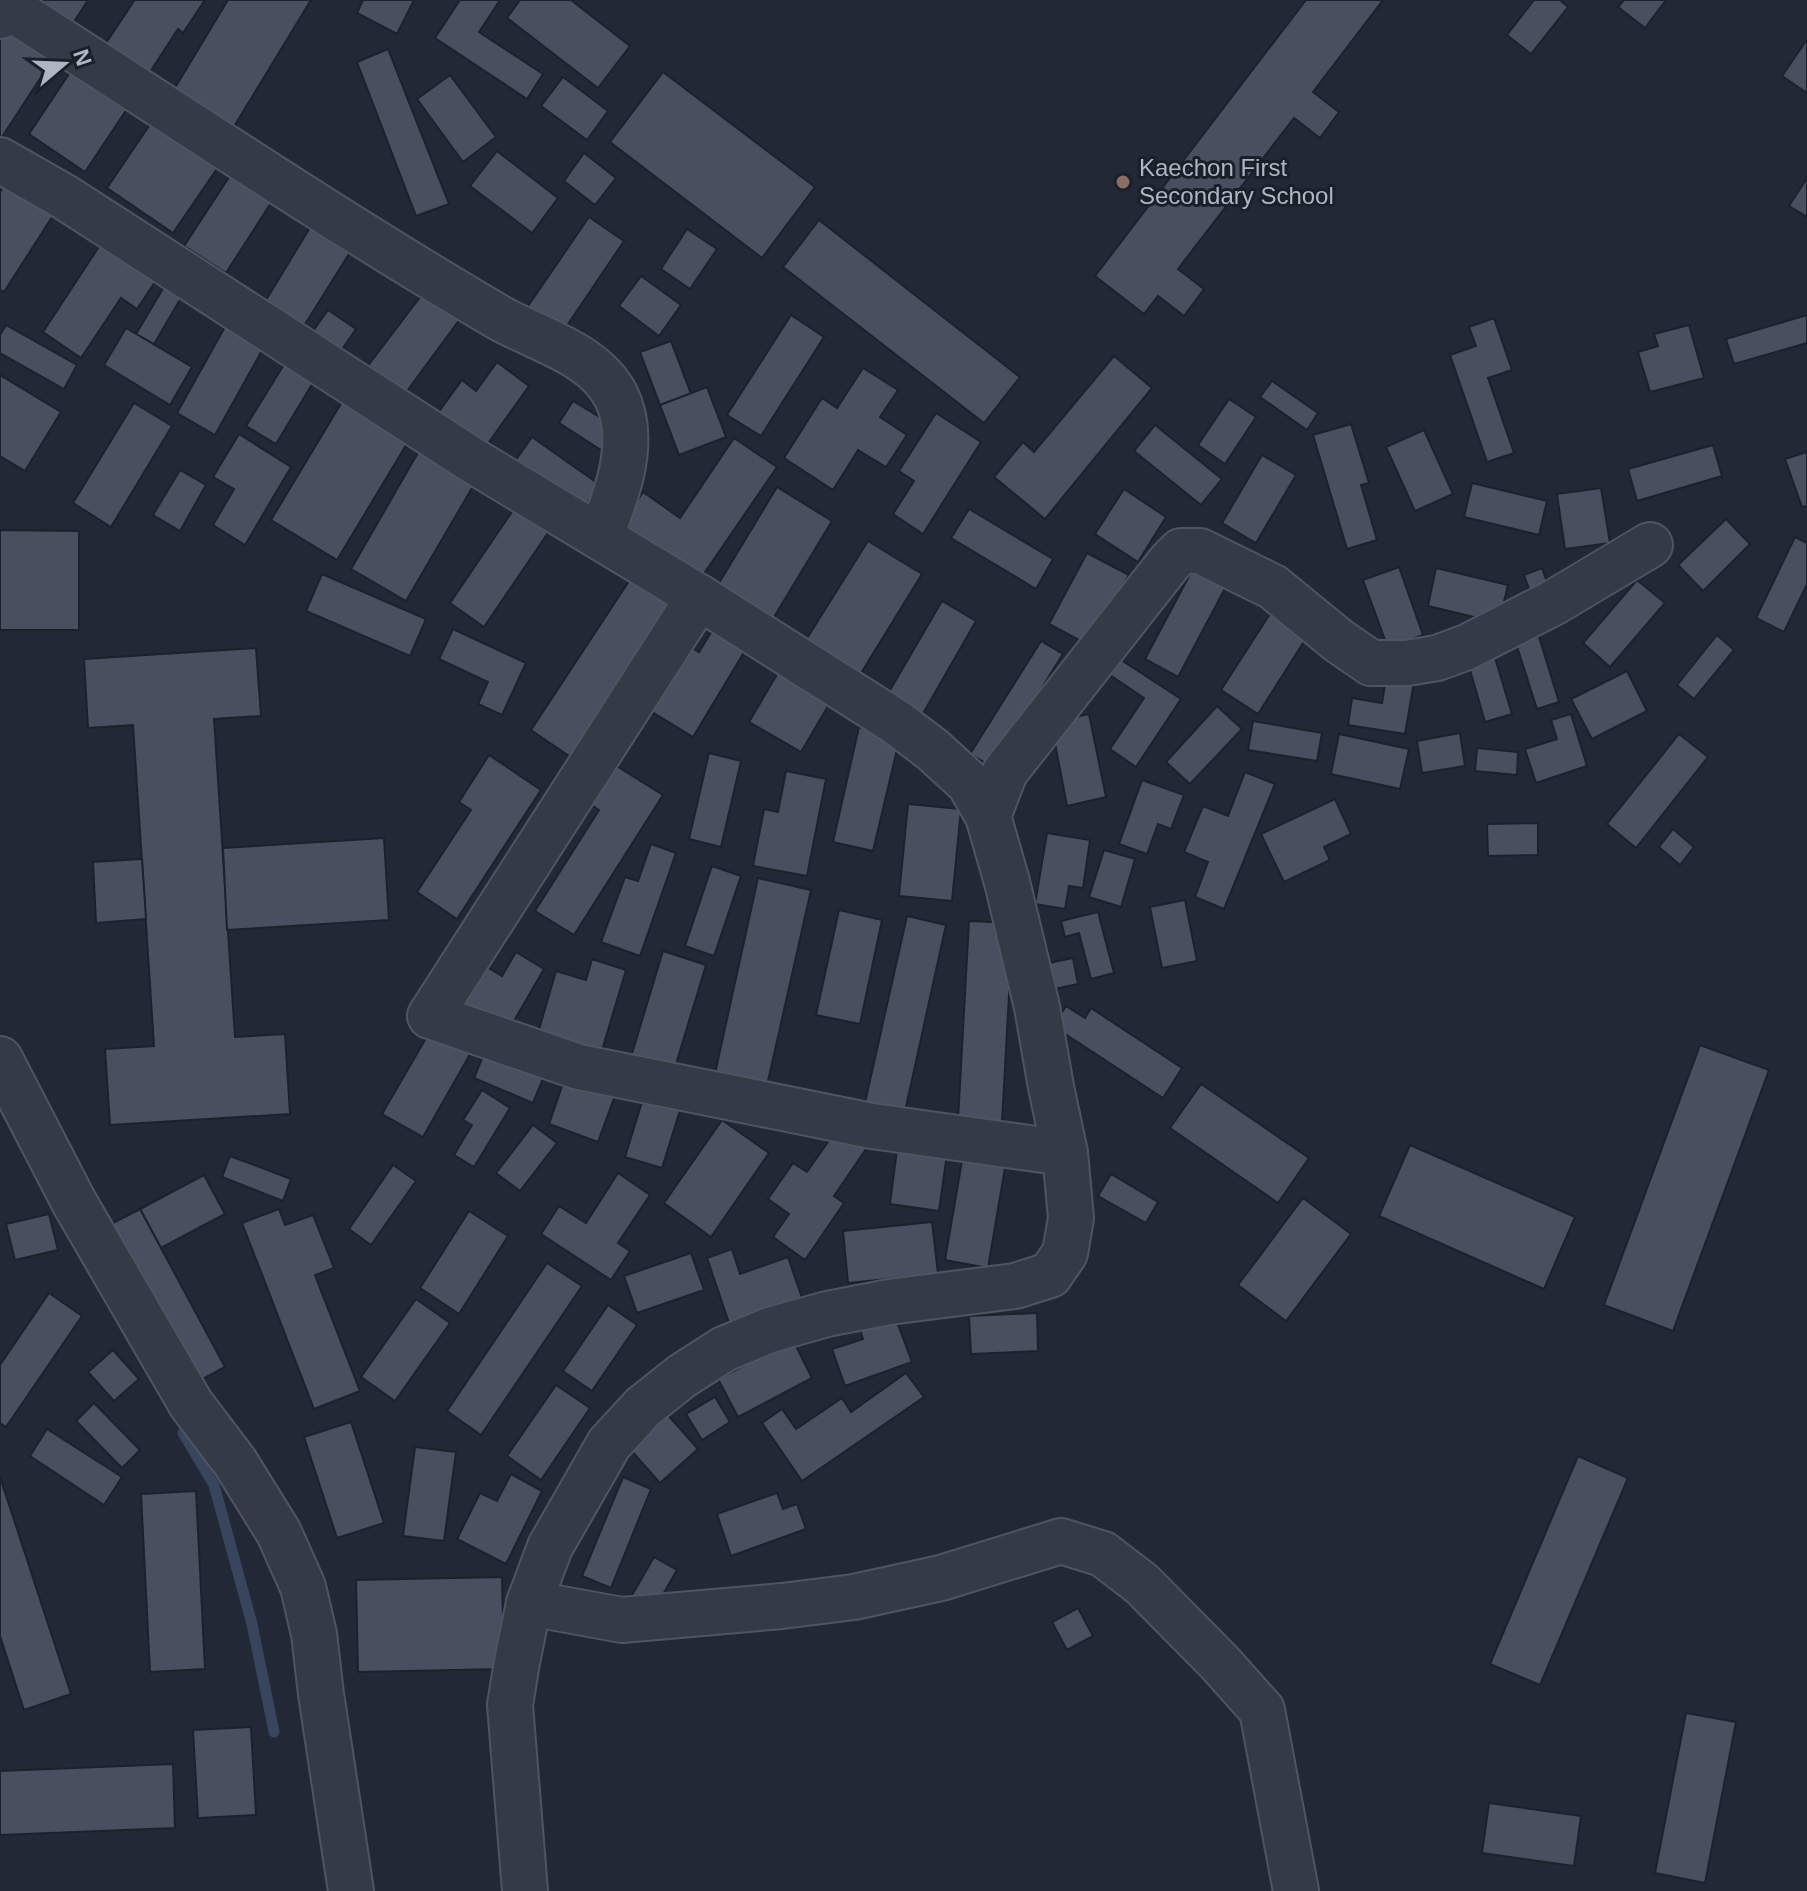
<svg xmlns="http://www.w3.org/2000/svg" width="1807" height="1891" font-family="Helvetica,sans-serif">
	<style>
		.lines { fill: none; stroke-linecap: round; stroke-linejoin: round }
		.stream { stroke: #38455d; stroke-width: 11 }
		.building { fill: #484f5f; stroke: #1c222c; stroke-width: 2 }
		.minor-casing { stroke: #4f5560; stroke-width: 48 }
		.minor { stroke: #353b46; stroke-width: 44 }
		.education-dot { fill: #8d6e63; stroke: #1a202a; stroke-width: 3 }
		.labels { text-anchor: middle; stroke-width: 6; stroke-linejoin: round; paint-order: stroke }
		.poi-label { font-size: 24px; fill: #afb5c2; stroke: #1a202a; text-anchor: start }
	</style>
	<rect width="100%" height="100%" fill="#222835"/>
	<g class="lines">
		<polyline class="stream" points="183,1433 214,1485 252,1624 274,1732"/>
	</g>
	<g class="building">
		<polygon points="40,0 88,0 74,22"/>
		<polygon points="132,0 205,0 183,33 178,29 146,78 102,49 134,1"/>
		<polygon points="228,0 311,0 227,138 167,101"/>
		<polygon points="363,0 414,0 397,34 357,13"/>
		<polygon points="460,0 500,0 479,32 543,74 527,99 435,38"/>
		<polygon points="520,0 571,0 630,46 598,88 507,18"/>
		<polygon points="1306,0 1383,0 1313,92 1339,112 1320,138 1294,118 1178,269 1204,289 1184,316 1158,296 1144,314 1095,276"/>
		<polygon points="1534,0 1560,0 1568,7 1531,54 1507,35"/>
		<polygon points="1624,0 1666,0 1645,28 1618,7"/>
		<polygon points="11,20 58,51 0,140 0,37"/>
		<polygon points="1806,41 1807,42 1807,93 1782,76"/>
		<polygon points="388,49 449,204 416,216 357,62"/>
		<polygon points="75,65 131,103 85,172 29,134"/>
		<polygon points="663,72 815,187 762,258 610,142"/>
		<polygon points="450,75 496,137 463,162 417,99"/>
		<polygon points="563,77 608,111 587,140 541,106"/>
		<polygon points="157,114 223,160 173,233 107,188"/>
		<polygon points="497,151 558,198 532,233 470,186"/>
		<polygon points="584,153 616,178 595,205 564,181"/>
		<polygon points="237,165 278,192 226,273 184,246"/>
		<polygon points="1807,178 1807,217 1789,206"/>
		<polygon points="8,180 56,211 4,292 0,290 0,192"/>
		<polygon points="589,217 624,241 562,333 526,309"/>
		<polygon points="819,220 1020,377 984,423 783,267"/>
		<polygon points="314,221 354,246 302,329 263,305"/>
		<polygon points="687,229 717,249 690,289 661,269"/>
		<polygon points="102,242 157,279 137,309 121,298 81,358 43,332"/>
		<polygon points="641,276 681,305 659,336 619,306"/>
		<polygon points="164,287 181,298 154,344 136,334"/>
		<polygon points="427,288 463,315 404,395 367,367"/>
		<polygon points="328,310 356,329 336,358 308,338"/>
		<polygon points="791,315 824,337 761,436 727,415"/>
		<polygon points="1807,315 1807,343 1734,364 1726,339"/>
		<polygon points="1494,318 1512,370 1488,378 1514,453 1487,462 1450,355 1476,346 1469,327"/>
		<polygon points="6,325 77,365 64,389 0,353 0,335"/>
		<polygon points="226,325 264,347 215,435 177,413"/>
		<polygon points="1689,325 1704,378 1650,392 1638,352 1658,346 1654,334"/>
		<polygon points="126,328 192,367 170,405 104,365"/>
		<polygon points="671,341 691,394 660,405 640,352"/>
		<polygon points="1114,356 1152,388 1045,519 994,477 1023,442 1034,452"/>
		<polygon points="497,362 529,386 482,452 435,417 462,380 476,391"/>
		<polygon points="285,363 314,381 276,444 246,426"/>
		<polygon points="863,368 898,390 880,417 907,435 886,467 858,450 833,490 784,458 822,398 837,408"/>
		<polygon points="0,375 61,412 25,471 0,456"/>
		<polygon points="1272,381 1318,413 1307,430 1260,397"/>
		<polygon points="707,387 726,437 679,455 660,405"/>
		<polygon points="345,397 411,437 337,560 271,520"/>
		<polygon points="1229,399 1256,417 1225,464 1198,445"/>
		<polygon points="573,401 616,427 601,450 559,423"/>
		<polygon points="134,403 172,426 111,527 73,503"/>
		<polygon points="936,413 981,442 923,534 893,514 914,481 899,471"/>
		<polygon points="1351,424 1369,483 1361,485 1377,540 1347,549 1313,435"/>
		<polygon points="1155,425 1222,479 1201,505 1134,451"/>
		<polygon points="1424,430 1453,494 1415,511 1386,447"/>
		<polygon points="239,434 291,467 245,545 213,525 234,489 213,477"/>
		<polygon points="532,437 600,485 581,512 513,464"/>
		<polygon points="734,438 777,467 701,578 622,524 643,492 680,518"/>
		<polygon points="423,444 479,476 406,601 351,569"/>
		<polygon points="1713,445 1722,476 1637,501 1628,469"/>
		<polygon points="1807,452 1807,506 1802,507 1785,459"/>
		<polygon points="1262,455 1296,475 1256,543 1222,523"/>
		<polygon points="180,470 206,485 180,531 153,515"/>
		<polygon points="1472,483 1547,501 1539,535 1464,517"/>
		<polygon points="777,487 832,521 771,622 716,588"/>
		<polygon points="1601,488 1610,543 1565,549 1557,494"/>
		<polygon points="1124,489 1166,517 1138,562 1095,534"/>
		<polygon points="520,500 554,524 484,627 450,603"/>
		<polygon points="969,509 1053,559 1036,589 951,538"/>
		<polygon points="1726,519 1750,544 1703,591 1678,565"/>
		<polygon points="0,530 79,531 79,630 0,630"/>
		<polygon points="1795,537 1807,543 1807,584 1784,632 1756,618"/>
		<polygon points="868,541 922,574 858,678 804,643"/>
		<polygon points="1087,553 1129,575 1090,646 1049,624"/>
		<polygon points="1196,563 1229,581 1178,677 1145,659"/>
		<polygon points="1399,567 1423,635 1388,648 1363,580"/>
		<polygon points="1436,568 1508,585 1499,623 1428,606"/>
		<polygon points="1542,568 1551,593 1533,600 1524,575"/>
		<polygon points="637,569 683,599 575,760 531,730"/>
		<polygon points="322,574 426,619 410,656 306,611"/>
		<polygon points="1637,580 1665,603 1610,667 1583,643"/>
		<polygon points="942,601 976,621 921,717 886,697"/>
		<polygon points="1275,606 1312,629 1258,714 1221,690"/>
		<polygon points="1536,627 1559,702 1537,709 1513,634"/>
		<polygon points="453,629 526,663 502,715 478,704 488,682 439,659"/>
		<polygon points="713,629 746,649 693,737 644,707 683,642 699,652"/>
		<polygon points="1717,635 1734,650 1694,699 1677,685"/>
		<polygon points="1041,641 1063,654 992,767 970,754"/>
		<polygon points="256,648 261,716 214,719 235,1037 285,1034 290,1114 110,1125 105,1049 154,1046 133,725 88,728 84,659"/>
		<polygon points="1492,648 1512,714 1485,722 1466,656"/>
		<polygon points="1115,656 1181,699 1136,767 1110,749 1144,698 1104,671"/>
		<polygon points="779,671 831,701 801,752 749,722"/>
		<polygon points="1627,671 1647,711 1592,739 1571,699"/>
		<polygon points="1386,678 1414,682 1405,734 1348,725 1352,698 1382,703"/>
		<polygon points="1217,706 1242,729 1190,784 1166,762"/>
		<polygon points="1089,714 1106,797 1067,806 1051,722"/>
		<polygon points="1571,714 1587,766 1536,783 1525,749 1557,739 1551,720"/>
		<polygon points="1253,721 1322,733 1317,761 1248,750"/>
		<polygon points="859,727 900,737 873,851 833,842"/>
		<polygon points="1460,733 1465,766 1422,773 1417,741"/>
		<polygon points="1339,734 1409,749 1400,789 1331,774"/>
		<polygon points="1679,734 1708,757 1636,848 1607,824"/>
		<polygon points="1477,748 1518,752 1517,775 1475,771"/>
		<polygon points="709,753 741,761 721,847 689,839"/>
		<polygon points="489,755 541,790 457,919 417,892 471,810 459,802"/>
		<polygon points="607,760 663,795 574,935 535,911 599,810 582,799"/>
		<polygon points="786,771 826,779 807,876 753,866 764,809 778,812"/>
		<polygon points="1245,772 1275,784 1224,909 1195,897 1208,862 1184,852 1203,806 1228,816"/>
		<polygon points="1142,780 1184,795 1171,829 1158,824 1147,854 1119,844"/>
		<polygon points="1335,799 1351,834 1324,847 1330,860 1284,882 1261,834"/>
		<polygon points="908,804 961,809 952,901 899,896"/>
		<polygon points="1538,823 1538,855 1488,856 1487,824"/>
		<polygon points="1673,829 1694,847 1680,865 1659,847"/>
		<polygon points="1047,833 1090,840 1083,888 1069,886 1065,909 1035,904"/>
		<polygon points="384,838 389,920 227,930 223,848"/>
		<polygon points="651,844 676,853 640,956 601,942 625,877 638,881"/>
		<polygon points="1104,850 1135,859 1121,907 1089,897"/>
		<polygon points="142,859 146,919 96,923 93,862"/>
		<polygon points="712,866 741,876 714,956 685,946"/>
		<polygon points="758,878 811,890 766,1090 714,1078"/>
		<polygon points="1185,900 1197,961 1162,968 1150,907"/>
		<polygon points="839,910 882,920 860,1024 816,1015"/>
		<polygon points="1098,912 1114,973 1091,979 1079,933 1065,937 1061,921"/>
		<polygon points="907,916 946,925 904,1116 864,1107"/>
		<polygon points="969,921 1013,923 1002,1122 958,1120"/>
		<polygon points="663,951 706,965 673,1074 630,1060"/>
		<polygon points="516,952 544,969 507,1033 458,1006 482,964 502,976"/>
		<polygon points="1073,958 1078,984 1045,991 1039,965"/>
		<polygon points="592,959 626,970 599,1060 536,1040 556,971 586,980"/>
		<polygon points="1066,1006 1085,1018 1091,1008 1182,1068 1163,1098 1053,1026"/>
		<polygon points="433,1026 473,1049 423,1137 382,1114"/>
		<polygon points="488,1044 547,1069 533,1103 474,1078"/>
		<polygon points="1700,1045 1769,1070 1673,1331 1604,1305"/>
		<polygon points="567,1072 617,1090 598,1142 549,1124"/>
		<polygon points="1201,1084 1309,1158 1278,1203 1170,1128"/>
		<polygon points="646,1089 683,1101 662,1168 625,1157"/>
		<polygon points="482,1090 510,1108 474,1167 454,1155 472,1125 463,1120"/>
		<polygon points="722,1120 769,1153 711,1237 664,1203"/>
		<polygon points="533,1125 557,1143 520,1191 496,1173"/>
		<polygon points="837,1129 866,1149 834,1196 844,1203 805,1260 773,1237 789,1214 768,1199 793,1163 807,1172"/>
		<polygon points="898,1141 948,1147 939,1211 890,1204"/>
		<polygon points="1410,1145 1575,1217 1544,1289 1379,1216"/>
		<polygon points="963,1155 1006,1162 988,1268 945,1260"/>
		<polygon points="230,1156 291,1179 283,1201 222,1177"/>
		<polygon points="393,1165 416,1181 371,1245 349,1229"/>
		<polygon points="618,1173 650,1195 618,1243 630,1251 611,1280 541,1234 559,1206 586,1223"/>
		<polygon points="1111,1174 1158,1202 1146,1223 1098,1196"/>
		<polygon points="204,1175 225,1214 161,1248 140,1209"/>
		<polygon points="1303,1198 1351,1234 1286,1321 1238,1285"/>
		<polygon points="140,1209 225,1367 190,1386 105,1227"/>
		<polygon points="279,1209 285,1225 313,1215 334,1268 315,1275 360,1391 314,1409 242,1223"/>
		<polygon points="469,1211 508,1236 459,1314 420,1288"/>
		<polygon points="49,1214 58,1250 15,1260 6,1224"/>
		<polygon points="932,1222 938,1274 848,1283 843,1231"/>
		<polygon points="732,1249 740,1274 788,1257 802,1298 729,1323 707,1258"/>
		<polygon points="691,1253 704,1290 637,1313 624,1276"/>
		<polygon points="547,1263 582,1286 481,1435 447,1411"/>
		<polygon points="49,1293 82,1316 6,1427 0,1423 0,1365"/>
		<polygon points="416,1299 450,1323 395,1401 361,1377"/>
		<polygon points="608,1305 637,1325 592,1391 563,1371"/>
		<polygon points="1037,1313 1038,1351 971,1354 969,1316"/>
		<polygon points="894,1314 912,1362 845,1386 832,1349 863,1339 859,1326"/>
		<polygon points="793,1340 812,1378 738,1417 718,1379"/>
		<polygon points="113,1350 139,1379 114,1401 88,1372"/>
		<polygon points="906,1373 924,1397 802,1481 762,1423 782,1409 796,1429 842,1398 851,1412"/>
		<polygon points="556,1385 590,1408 541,1480 507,1456"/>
		<polygon points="715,1397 730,1422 702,1440 686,1414"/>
		<polygon points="94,1403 140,1450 122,1468 76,1421"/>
		<polygon points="667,1414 698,1449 660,1483 629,1448"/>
		<polygon points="351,1422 384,1523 337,1538 304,1437"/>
		<polygon points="47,1429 122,1477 104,1505 30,1456"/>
		<polygon points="415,1447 456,1452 444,1541 403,1536"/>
		<polygon points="1578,1456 1628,1478 1540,1685 1490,1664"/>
		<polygon points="511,1474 542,1491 506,1564 457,1539 480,1493 497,1501"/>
		<polygon points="0,1477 71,1694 24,1710 0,1636"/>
		<polygon points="623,1477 651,1489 611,1588 582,1576"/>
		<polygon points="196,1491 205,1669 150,1672 141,1494"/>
		<polygon points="777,1493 783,1509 797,1504 806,1529 731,1556 717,1514"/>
		<polygon points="654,1557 677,1570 654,1610 631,1597"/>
		<polygon points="502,1577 504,1669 358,1672 356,1580"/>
		<polygon points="1078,1608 1093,1636 1067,1650 1052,1622"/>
		<polygon points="1686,1713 1736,1722 1705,1883 1655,1873"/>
		<polygon points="251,1727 256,1815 198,1818 193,1730"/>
		<polygon points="173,1764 175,1828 0,1835 0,1771"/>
		<polygon points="1489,1803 1581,1816 1574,1866 1482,1853"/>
	</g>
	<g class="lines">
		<g class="minor-casing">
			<g id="minor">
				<path d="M 0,16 L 7,6 C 170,110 331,219 498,317 C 538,340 594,353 616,396 C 638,440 617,495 600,537"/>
				<polyline points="0,160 63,196 472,460 699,597 896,722 933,750 969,783 988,816 1007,882 1037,1007 1051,1087 1065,1153 1071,1218 1065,1253 1050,1275 1015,1286 889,1302 827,1314 770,1330 724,1349 682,1376 643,1407 609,1444 550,1547 529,1603 517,1662 510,1705 525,1891"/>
				<polyline points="699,597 430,1016 579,1067 872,1126 1065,1153"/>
				<polyline points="988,816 1005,772 1170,562 1181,551 1200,551 1273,587 1339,641 1371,663 1407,663 1437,658 1467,647 1553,603 1650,545"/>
				<polyline points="0,1059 74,1202 191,1404 235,1462 279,1533 303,1587 314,1634 321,1694 351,1891"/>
				<polyline points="529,1603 622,1620 782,1606 854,1597 941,1578 1061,1541 1103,1554 1142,1584 1220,1663 1262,1710 1296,1891"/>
			</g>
		</g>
		<use href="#minor" class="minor"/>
	</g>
	<circle class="education-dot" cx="1123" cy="182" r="8"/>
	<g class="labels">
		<g class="poi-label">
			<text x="1139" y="176">Kaechon First<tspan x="1139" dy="28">Secondary School</tspan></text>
		</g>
	</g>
	<g transform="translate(64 64) rotate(71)" stroke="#1a202a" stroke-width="6" paint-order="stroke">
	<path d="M0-6L14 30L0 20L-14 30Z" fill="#afb5c2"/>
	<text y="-12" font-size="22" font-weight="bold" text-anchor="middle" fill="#afb5c2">N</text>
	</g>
</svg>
